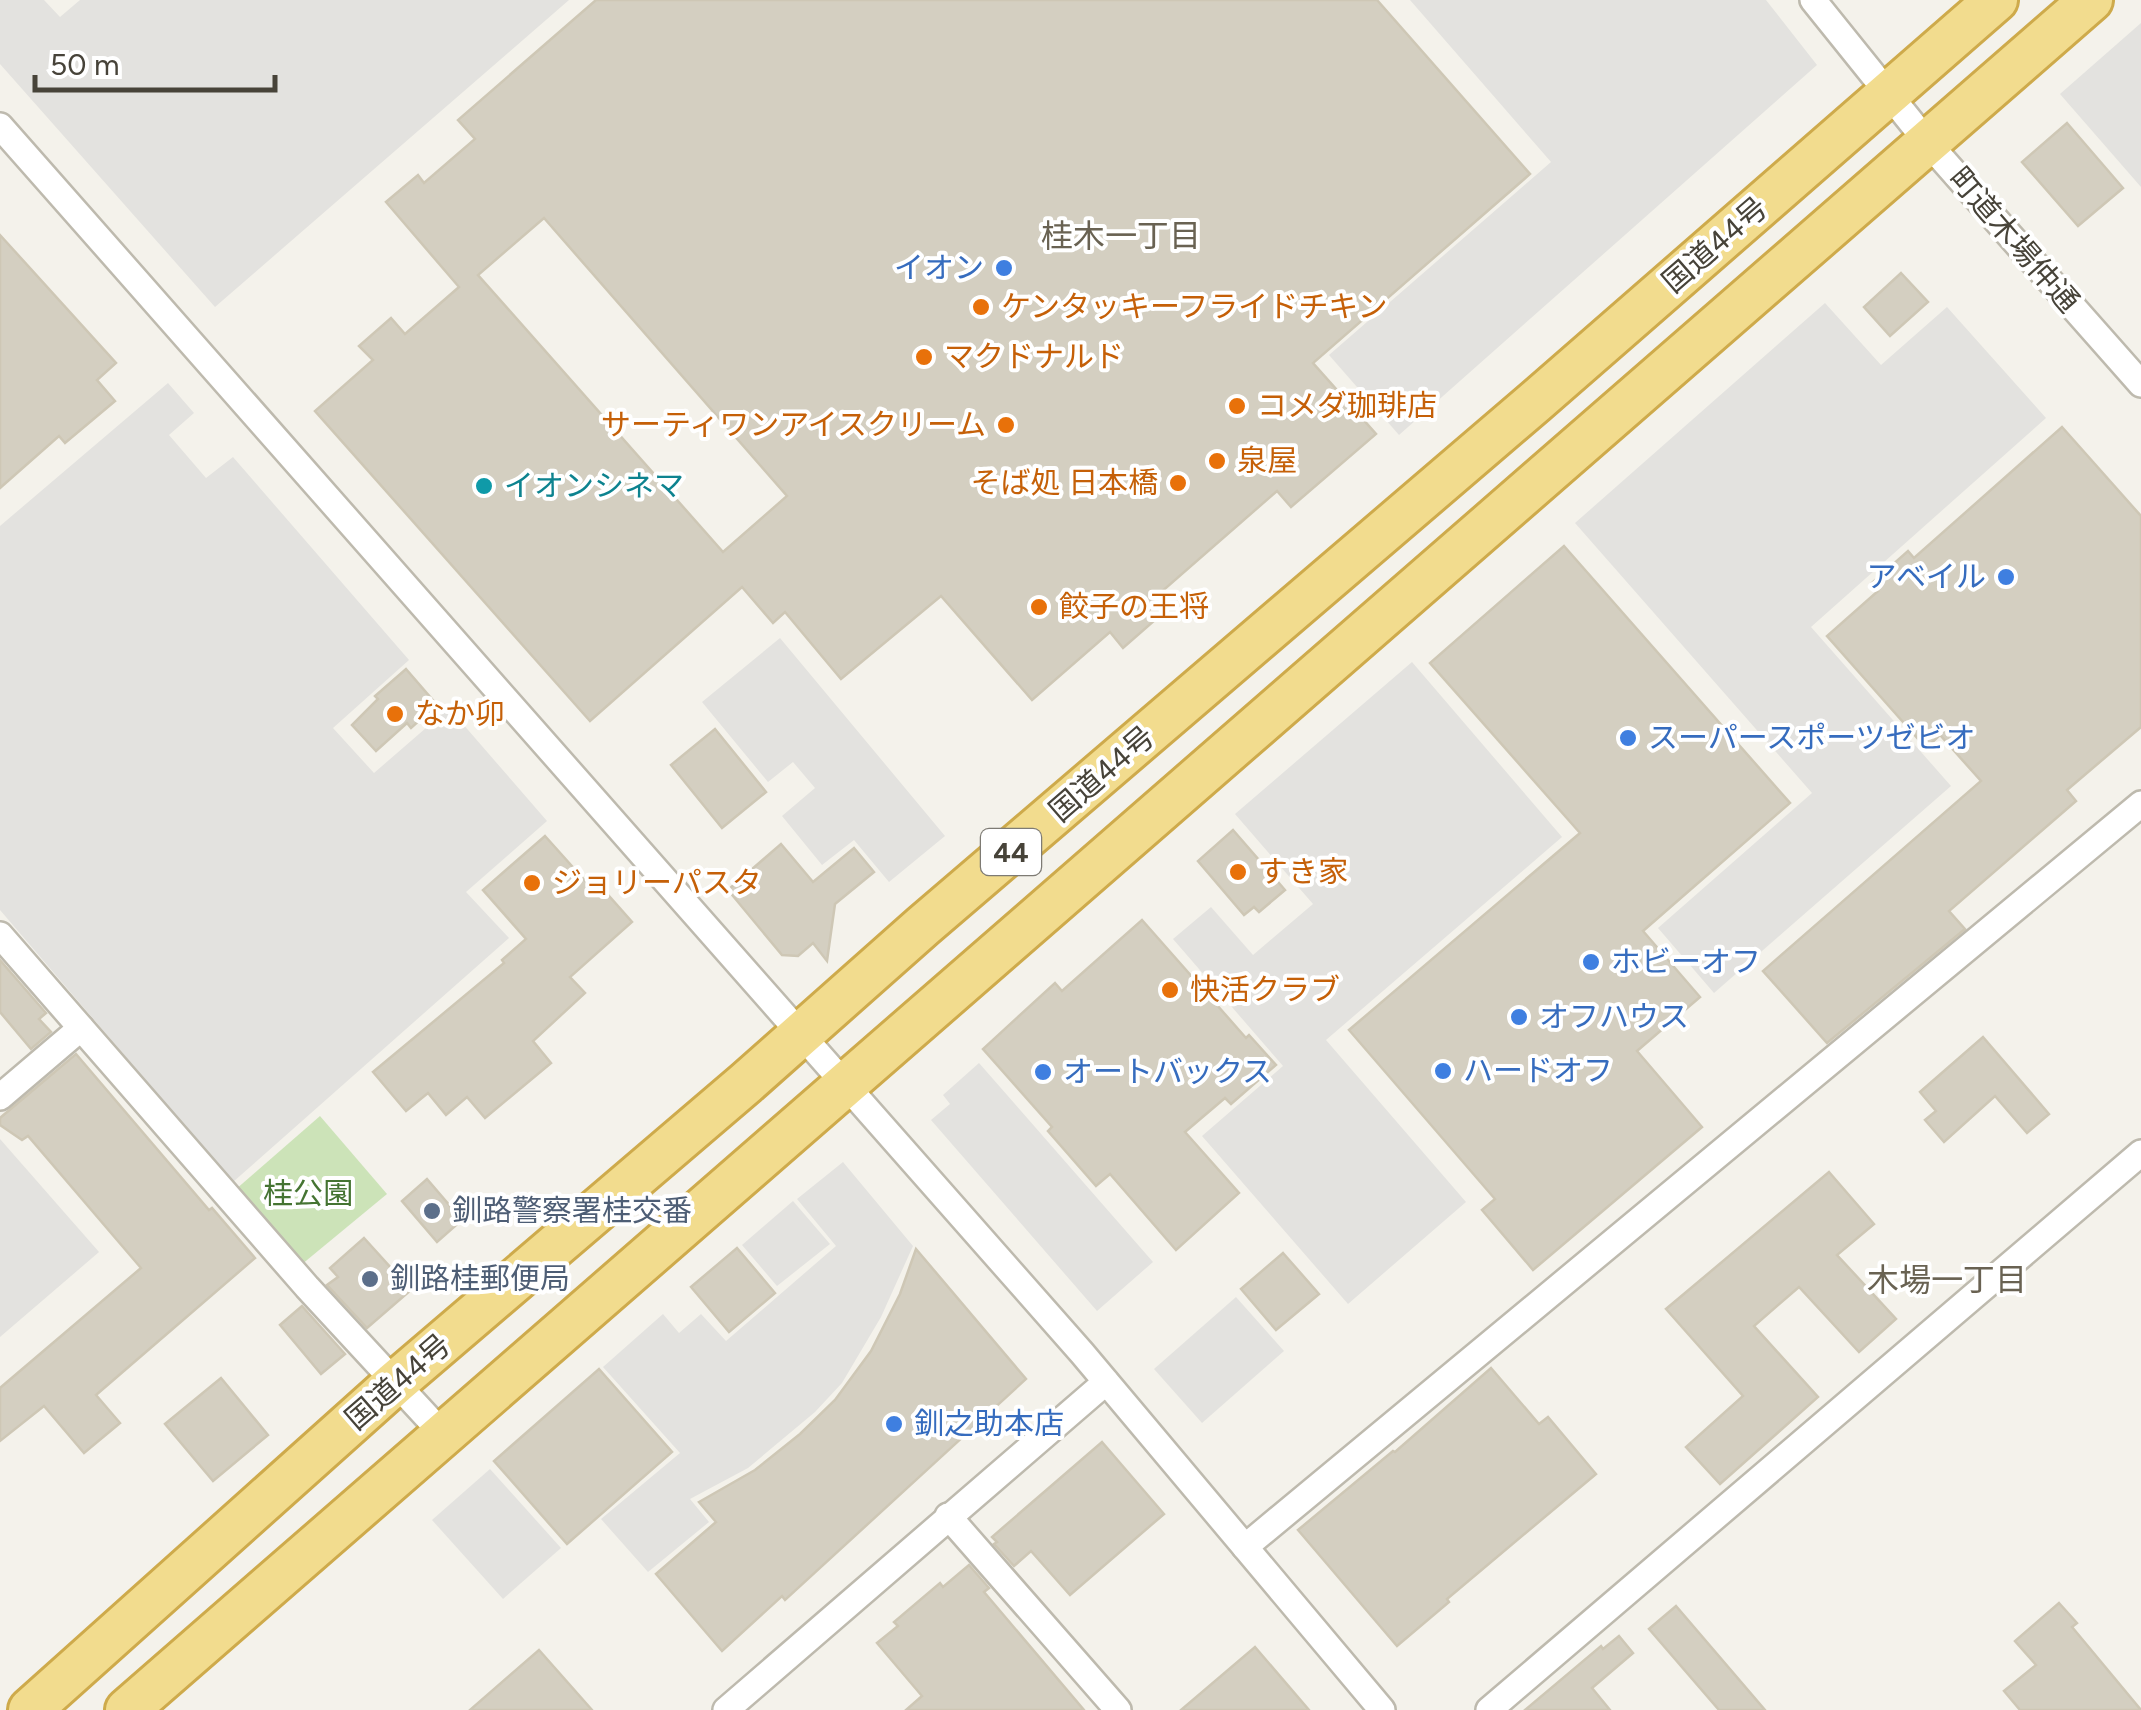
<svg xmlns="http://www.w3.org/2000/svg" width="2141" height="1710" font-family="Figtree,'Noto Sans JP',sans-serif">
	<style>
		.green { fill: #cce3b8 }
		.parking { fill: #e3e2df }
		.building { fill: #d4cfc1; stroke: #cec7b5; stroke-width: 2.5; fill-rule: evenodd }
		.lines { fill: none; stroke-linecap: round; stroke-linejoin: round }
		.minor-casing { stroke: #bebaae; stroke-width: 30 }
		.trunk-casing { stroke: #ceaa4b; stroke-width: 48 }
		.minor { stroke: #fff; stroke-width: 25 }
		.trunk { stroke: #f2dc8e; stroke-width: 42 }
		.shop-dot { fill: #3f7fe0; stroke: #fff; stroke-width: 4 }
		.food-dot { fill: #e8710a; stroke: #fff; stroke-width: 4 }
		.culture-dot { fill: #0f9aa8; stroke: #fff; stroke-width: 4 }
		.service-dot { fill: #5c6f8a; stroke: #fff; stroke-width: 4 }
		.labels { text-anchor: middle; stroke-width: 8; stroke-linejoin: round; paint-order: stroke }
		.shield { fill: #fff; stroke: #7e7b74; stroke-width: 2.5 }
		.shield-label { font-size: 28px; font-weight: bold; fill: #474339 }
		.street-label { font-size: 30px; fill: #474339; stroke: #fff }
		.shop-label { font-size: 30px; fill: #366cbe; stroke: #fff; text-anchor: start }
		.food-label { font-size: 30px; fill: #c56008; stroke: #fff; text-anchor: start }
		.culture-label { font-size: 30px; fill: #0d838f; stroke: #fff; text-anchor: start }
		.park-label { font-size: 30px; fill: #457432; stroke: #fff }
		.service-label { font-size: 30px; fill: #4e5e75; stroke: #fff; text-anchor: start }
		.neighbourhood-label { font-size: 32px; fill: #696252; stroke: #fff }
	</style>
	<rect width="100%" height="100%" fill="#f4f2eb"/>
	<polygon class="green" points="320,1116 387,1194 301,1265 235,1190"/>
	<g class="parking">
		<polygon points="0,0 44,0 60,17 80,0 569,0 215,307 0,64"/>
		<polygon points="1410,0 1766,0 1817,65 1399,435 1329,355 1551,162"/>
		<polygon points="2141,23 2141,187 2060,94"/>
		<polygon points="1825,303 1881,365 1947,307 2046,418 1811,627 1951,786 1714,993 1658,928 1812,793 1575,523"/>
		<polygon points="168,383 194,413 169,435 206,478 233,457 409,660 333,728 374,773 449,708 547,821 466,892 509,938 233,1182 0,910 0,526"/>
		<polygon points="780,638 945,836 889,882 854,840 822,865 782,816 815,788 793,762 768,782 702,702"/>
		<polygon points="1412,662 1562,837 1326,1040 1466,1202 1348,1304 1202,1136 1283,1066 1173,939 1211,907 1253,955 1313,904 1235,814"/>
		<polygon points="979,1063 1153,1262 1097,1311 931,1120 950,1104 943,1095"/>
		<polygon points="0,1139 99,1252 0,1337"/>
		<polygon points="843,1162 913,1246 881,1317 842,1383 815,1412 748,1468 690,1499 709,1522 648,1572 601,1519 680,1453 603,1367 663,1314 679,1333 701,1314 726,1341 836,1246 797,1199"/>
		<polygon points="793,1201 830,1244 777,1286 742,1245"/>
		<polygon points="1236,1297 1284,1351 1202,1423 1154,1369"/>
		<polygon points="490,1469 561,1548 503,1599 432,1520"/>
	</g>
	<g class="building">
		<path d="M 596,0 L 1377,0 L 1530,174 L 1313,363 L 1376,434 L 1291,507 L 1277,491 L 1152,600 L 1156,604 L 1147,612 L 1155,620 L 1123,648 L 1110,632 L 1032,700 L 941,596 L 841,679 L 785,612 L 773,623 L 742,587 L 590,721 L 315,411 L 373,360 L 359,346 L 391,318 L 405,334 L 459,287 L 386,202 L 418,175 L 424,183 L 475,139 L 458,120 ZM 544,218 L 787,496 L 723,552 L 478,275 Z"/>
		<polygon points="2067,123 2123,188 2078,226 2022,162"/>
		<polygon points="0,235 116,363 97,380 115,401 65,443 59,436 0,488"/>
		<polygon points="1901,273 1928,302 1890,336 1864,307"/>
		<polygon points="2062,427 2141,516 2141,727 2067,790 2076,801 1949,911 1965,929 1827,1043 1763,971 1981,781 1940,735 1926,748 1827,636 1878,591 1872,583 1908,551 1914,558"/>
		<polygon points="1564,546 1790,803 1643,931 1700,997 1637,1051 1702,1127 1533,1270 1482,1210 1495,1199 1349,1030 1580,833 1430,663"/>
		<polygon points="406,669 437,705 411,728 407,723 376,751 352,725 378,699 375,696"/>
		<polygon points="715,729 766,792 722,828 671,765"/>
		<polygon points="1233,830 1285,890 1259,912 1254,907 1244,915 1198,861"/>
		<polygon points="545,836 588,884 594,879 632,922 570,977 585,993 533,1041 551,1063 485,1118 467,1097 446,1115 428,1093 406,1111 373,1072 504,963 502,960 526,939 483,890"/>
		<polygon points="781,844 813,882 854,848 874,872 835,904 827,961 813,943 798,956 782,955 728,890"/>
		<polygon points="1142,920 1246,1038 1249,1035 1276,1065 1231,1104 1225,1098 1185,1132 1239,1193 1176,1250 1110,1174 1096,1186 1048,1131 1052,1127 983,1049 1055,983 1062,991"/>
		<polygon points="0,960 46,1013 39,1019 51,1032 31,1049 0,1012"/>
		<polygon points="1983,1037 2049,1114 2027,1133 1995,1096 1944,1142 1925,1120 1936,1111 1920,1092"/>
		<polygon points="76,1054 209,1210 212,1208 255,1258 96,1395 120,1423 84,1453 44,1406 0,1441 0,1388 141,1268 28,1136 22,1140 0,1125 0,1118"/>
		<polygon points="1829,1172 1874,1224 1837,1255 1896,1319 1859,1352 1799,1287 1754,1326 1818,1397 1720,1484 1686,1447 1743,1396 1666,1309"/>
		<polygon points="427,1179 462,1220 437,1242 402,1201"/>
		<polygon points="364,1238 411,1290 367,1328 327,1285 338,1277 330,1268"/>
		<polygon points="737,1248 775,1293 729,1332 691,1287"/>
		<polygon points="916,1249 1026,1379 785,1600 782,1596 722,1651 656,1574 716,1522 699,1502 755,1470 800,1434 835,1400 871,1351 900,1294"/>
		<polygon points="1283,1253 1319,1294 1276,1330 1241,1289"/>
		<polygon points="302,1306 345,1354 321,1374 280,1325"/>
		<polygon points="1491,1368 1539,1424 1548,1417 1596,1474 1447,1599 1449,1602 1397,1646 1298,1530 1393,1451 1395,1452"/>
		<polygon points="599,1369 672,1452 567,1544 494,1461"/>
		<polygon points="221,1378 268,1435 213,1481 165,1424"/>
		<polygon points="1102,1442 1164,1514 1070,1595 1031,1551 1014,1566 994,1544 997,1542 992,1537"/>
		<polygon points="969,1565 989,1588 984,1592 1084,1710 906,1710 922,1696 877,1643 898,1626 894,1622 940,1583 943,1587"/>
		<polygon points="2059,1603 2077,1623 2072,1627 2141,1710 2020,1710 2004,1691 2036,1665 2015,1641"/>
		<polygon points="1676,1606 1765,1710 1719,1710 1649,1629"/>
		<polygon points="1619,1636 1633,1653 1592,1688 1610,1710 1525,1710 1601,1646 1603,1649"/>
		<polygon points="1255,1647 1309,1710 1181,1710"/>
		<polygon points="539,1650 592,1710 470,1710"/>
	</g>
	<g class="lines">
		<g class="minor-casing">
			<g id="minor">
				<polyline points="1813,0 1928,143 2141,384"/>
				<polyline points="0,126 1082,1353 1382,1710"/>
				<polyline points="0,935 307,1287 442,1433"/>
				<polyline points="0,1097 81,1028"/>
				<polyline points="948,1516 1118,1710"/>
				<polyline points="1245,1547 2141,804"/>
				<polyline points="726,1710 1106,1382"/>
				<polyline points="1489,1710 2141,1153"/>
			</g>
		</g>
		<g class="trunk-casing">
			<g id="trunk">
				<polyline points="30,1710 395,1383 746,1083 923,926 1535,402 1996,0"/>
				<polyline points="127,1710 2091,0"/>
			</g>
		</g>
		<use href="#minor" class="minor"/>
		<use href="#trunk" class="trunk"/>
	</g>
	<g class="shop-dot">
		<circle cx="1004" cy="268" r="10"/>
		<circle cx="2006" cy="577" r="10"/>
		<circle cx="1628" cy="738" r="10"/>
		<circle cx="1591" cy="962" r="10"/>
		<circle cx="1519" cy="1017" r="10"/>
		<circle cx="1443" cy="1071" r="10"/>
		<circle cx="1043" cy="1072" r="10"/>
		<circle cx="894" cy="1424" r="10"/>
	</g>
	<g class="food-dot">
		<circle cx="981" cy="307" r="10"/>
		<circle cx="924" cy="357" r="10"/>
		<circle cx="1237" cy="406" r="10"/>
		<circle cx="1006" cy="425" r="10"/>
		<circle cx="1217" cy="461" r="10"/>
		<circle cx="1178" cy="483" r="10"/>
		<circle cx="1039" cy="607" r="10"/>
		<circle cx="395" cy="714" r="10"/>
		<circle cx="1238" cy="872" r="10"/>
		<circle cx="532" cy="883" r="10"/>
		<circle cx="1170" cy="990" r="10"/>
	</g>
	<circle class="culture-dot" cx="484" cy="486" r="10"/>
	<g class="service-dot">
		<circle cx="432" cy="1211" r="10"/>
		<circle cx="370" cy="1279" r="10"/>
	</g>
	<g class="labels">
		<rect class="shield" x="981" y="829" width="60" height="46" rx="8"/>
		<g class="shield-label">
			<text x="1011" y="862">44</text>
		</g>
		<g class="street-label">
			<text transform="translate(2014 240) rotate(49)" y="10">町道木場仲通</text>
			<text transform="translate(1715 245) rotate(-41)" y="10">国道44号</text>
			<text transform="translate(1102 774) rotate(-41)" y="10">国道44号</text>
			<text transform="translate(398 1382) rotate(-41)" y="10">国道44号</text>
		</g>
		<g class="shop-label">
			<text x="984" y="278" text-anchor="end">イオン</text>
			<text x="1986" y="587" text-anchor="end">アベイル</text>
			<text x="1648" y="748">スーパースポーツゼビオ</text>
			<text x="1611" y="972">ホビーオフ</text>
			<text x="1539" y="1027">オフハウス</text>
			<text x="1463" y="1081">ハードオフ</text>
			<text x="1063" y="1082">オートバックス</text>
			<text x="914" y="1434">釧之助本店</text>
		</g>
		<g class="food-label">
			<text x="1001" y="317">ケンタッキーフライドチキン</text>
			<text x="944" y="367">マクドナルド</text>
			<text x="1257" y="416">コメダ珈琲店</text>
			<text x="986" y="435" text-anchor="end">サーティワンアイスクリーム</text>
			<text x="1237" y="471">泉屋</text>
			<text x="1158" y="493" text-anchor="end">そば処 日本橋</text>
			<text x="1059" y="617">餃子の王将</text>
			<text x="415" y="724">なか卯</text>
			<text x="1258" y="882">すき家</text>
			<text x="552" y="893">ジョリーパスタ</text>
			<text x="1190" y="1000">快活クラブ</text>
		</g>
		<g class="culture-label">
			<text x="504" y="496">イオンシネマ</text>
		</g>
		<g class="park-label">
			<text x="308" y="1204">桂公園</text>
		</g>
		<g class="service-label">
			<text x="452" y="1221">釧路警察署桂交番</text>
			<text x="390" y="1289">釧路桂郵便局</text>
		</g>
		<g class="neighbourhood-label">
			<text x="1121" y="247">桂木一丁目</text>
			<text x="1947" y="1291">木場一丁目</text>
		</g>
	</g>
	<path d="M35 75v15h240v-15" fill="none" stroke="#474339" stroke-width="5"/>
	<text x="50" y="75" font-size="30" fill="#474339" stroke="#ffffff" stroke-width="8" paint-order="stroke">50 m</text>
</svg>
